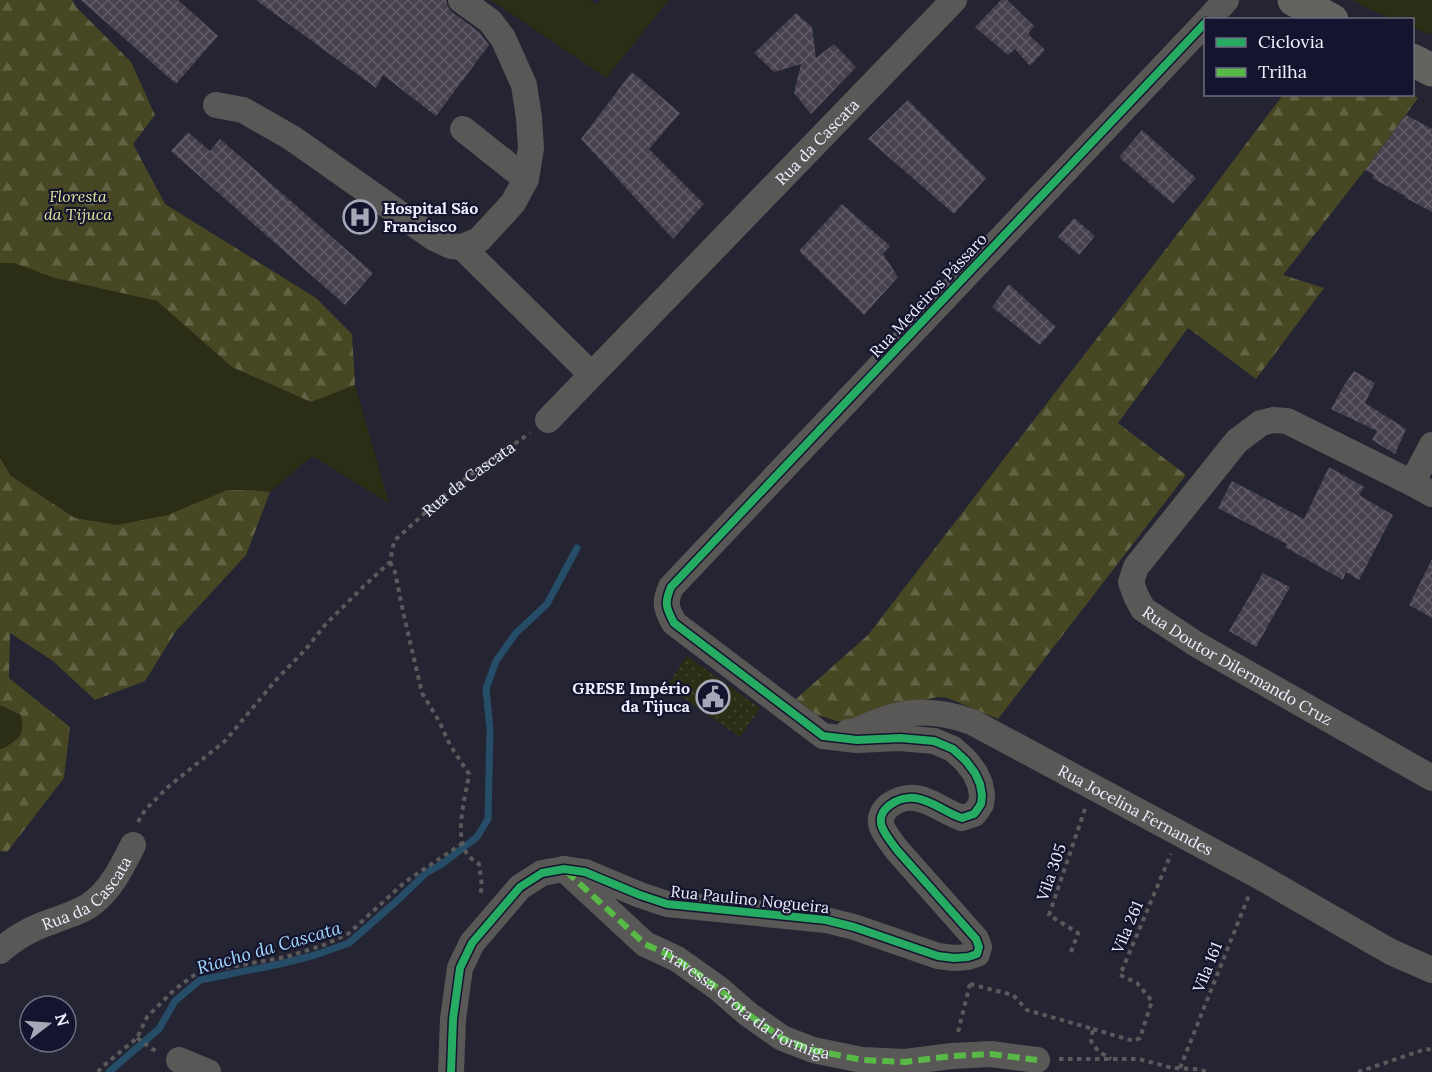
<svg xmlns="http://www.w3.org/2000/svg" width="1432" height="1072" font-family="Lora,serif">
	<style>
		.green { fill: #2c2d15 }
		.forest { fill: url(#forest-firs) }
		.park { fill: url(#park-dots) }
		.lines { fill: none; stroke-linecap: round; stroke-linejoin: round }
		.stream { stroke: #264d67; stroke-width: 7 }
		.building { fill: url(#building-cross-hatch) }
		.path { stroke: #5a5a5c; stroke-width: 4; stroke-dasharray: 4.5 4.5; stroke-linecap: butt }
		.minor { stroke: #595857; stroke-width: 26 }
		.major { stroke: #64635f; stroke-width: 33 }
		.quiet { stroke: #58b947; stroke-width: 6; stroke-dasharray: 12 6; stroke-linecap: butt }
		.cycleway-casing { stroke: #15142e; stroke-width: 11 }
		.cycleway { stroke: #26ab63; stroke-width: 8 }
		.labels { text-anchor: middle; stroke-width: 4.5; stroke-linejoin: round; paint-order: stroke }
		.street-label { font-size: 16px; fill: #eeeffe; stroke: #15142e }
		.park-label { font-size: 16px; font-style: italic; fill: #e0e599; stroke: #15142e }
		.poi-label { font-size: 16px; font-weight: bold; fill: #eeeffe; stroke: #15142e; text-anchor: start }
		.water-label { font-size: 18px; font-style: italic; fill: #a3daff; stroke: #15142e }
	</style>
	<defs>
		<pattern id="forest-firs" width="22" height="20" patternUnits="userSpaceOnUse" patternTransform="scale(1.5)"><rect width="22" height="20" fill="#474823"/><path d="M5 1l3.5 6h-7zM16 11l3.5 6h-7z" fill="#626344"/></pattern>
		<pattern id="park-dots" width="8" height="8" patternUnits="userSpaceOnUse" patternTransform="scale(1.5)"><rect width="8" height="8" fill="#2c2d15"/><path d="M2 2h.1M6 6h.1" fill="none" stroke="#41422c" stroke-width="1.8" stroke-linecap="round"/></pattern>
		<pattern id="building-cross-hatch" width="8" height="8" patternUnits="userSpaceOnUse" patternTransform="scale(1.5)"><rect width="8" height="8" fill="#47414e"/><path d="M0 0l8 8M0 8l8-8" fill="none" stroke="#625d69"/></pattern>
	</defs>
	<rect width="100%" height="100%" fill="#242432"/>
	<g class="green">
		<polygon points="491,0 591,0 597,5 600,0 669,0 606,78"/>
		<polygon points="1352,0 1432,0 1432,34 1425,33 1413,27 1412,20 1393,19 1369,9"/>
		<polygon points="14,262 55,278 157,301 232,367 311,402 355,385 389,503 312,456 270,492 252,490 227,490 168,515 117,525 75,518 11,476 0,458 0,263"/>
		<path d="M 0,705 L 21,715 C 25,736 19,739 2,749 L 0,749 Z"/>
	</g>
	<g class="forest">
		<polygon points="0,0 72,0 76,7 131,62 155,115 133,144 165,204 316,298 352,334 355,385 311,402 232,367 157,301 55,278 14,263 0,263"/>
		<polygon points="1411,94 1418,98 1365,170 1283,275 1324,288 1256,379 1188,328 1118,423 1186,475 998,719 948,698 939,697 892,706 844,723 817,715 796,699 868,635 1206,197 1283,95"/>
		<path d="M 0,458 L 11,476 L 75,518 L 117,525 L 168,515 L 227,490 L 252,490 L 270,492 L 246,555 L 176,631 L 145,681 L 95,700 L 53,661 L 10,633 L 9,678 L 70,727 L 64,778 L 7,852 L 0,851 L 0,749 L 2,749 C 19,739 25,736 21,715 L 0,705 Z"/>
	</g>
	<polygon class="park" points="687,656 760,708 740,737 667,686"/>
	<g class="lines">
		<polyline class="stream" points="109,1072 159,1029 175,1001 200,980 280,964 315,955 349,943 399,899 426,873 442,864 477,837 488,819 490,729 486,689 496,661 516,633 547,604 577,548"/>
	</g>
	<g class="building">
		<polygon points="81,0 178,0 218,36 176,84"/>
		<polygon points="256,0 446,0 448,7 452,12 479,32 489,45 436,116 383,75 376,88"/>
		<polygon points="1001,0 1007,0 1034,26 1028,34 1045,50 1030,66 1015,49 1008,55 975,27"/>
		<polygon points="796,13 812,27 816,58 834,44 856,67 811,114 794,93 801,64 774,72 754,53"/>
		<polygon points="632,72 680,113 649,149 704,204 673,239 581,139"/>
		<polygon points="908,100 986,178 954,214 868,139"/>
		<polygon points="1406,115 1432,129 1432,212 1404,197 1405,196 1372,178 1374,175 1365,170"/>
		<polygon points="1142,130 1196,178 1173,204 1119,157"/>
		<polygon points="188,132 210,151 220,139 373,273 345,305 171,151"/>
		<polygon points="842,204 890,246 883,254 898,277 864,315 799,251"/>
		<polygon points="1074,218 1095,236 1079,255 1058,237"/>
		<polygon points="1009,284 1056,327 1040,345 992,307"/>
		<polygon points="1354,371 1375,383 1365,403 1406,429 1395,454 1372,440 1377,431 1331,409 1343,387"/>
		<polygon points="1329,467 1364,487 1359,495 1393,515 1359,580 1346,572 1343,580 1285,547 1287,544 1218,508 1232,481 1304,519"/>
		<polygon points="1432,559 1432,618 1409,605"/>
		<polygon points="1263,573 1290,587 1256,647 1229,631"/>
	</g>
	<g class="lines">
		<g class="path">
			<path d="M 390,562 L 395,572 L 404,616 L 422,693 L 439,721 L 450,745 L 469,774 C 466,796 453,836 468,855 C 470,858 475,861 479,864 L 482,886 L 480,896"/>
			<path id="s1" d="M 138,822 L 145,810 L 168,787 L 225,741 L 276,680 L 306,649 L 325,625 L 364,586 L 390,562 L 394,541 L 448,492 L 480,468 L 530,433"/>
			<polyline points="1071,952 1078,933 1049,915 1085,809"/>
			<polyline points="970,984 1013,995 1027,1010 1093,1029 1091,1041 1098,1051 1111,1059"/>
			<polyline points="1093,1029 1134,1041 1140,1038 1152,1001 1137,983 1120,975 1171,854"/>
			<polyline points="958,1032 970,984"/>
			<polyline points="137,1038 152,1049 159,1052"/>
			<polyline points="1059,1059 1139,1059 1172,1068 1195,1069 1209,1072"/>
			<polyline points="1180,1068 1249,895"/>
			<polyline points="98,1072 102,1067 137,1038 147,1017 174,990 197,973 286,957 324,945 348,934 405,882 463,843"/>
			<polyline points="1358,1072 1426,1049 1432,1050"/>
		</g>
		<g class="minor">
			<polyline points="1208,20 1226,0"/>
			<polyline points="216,105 243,110 292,138 434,238 451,246 462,247 479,240 513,203 526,179 531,148 529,118 524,85 503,38 490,21 461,0"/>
			<polyline points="463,129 526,179"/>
			<polyline points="462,247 591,374"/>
			<path id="s2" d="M 548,420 L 954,0"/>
			<polyline points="1412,483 1432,445"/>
			<path id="s3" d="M 1432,494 L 1412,483 L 1287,421 L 1273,420 L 1261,423 L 1237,441 L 1136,567 L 1131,582 L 1136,596 L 1143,609 L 1196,644 L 1432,778"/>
			<path id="s4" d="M 848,732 L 855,731 C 868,726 882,719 896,716 C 922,709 947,713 972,722 L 1257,875 L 1391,952 L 1432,970"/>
			<path id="s5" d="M 564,869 L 645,944 L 677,959 L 718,988 L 748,1014 L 782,1038 L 813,1050 L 862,1060 L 905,1062 L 952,1056 L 991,1054 L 1037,1060"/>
			<path id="s6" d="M 0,951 C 15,937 37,926 56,920 C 68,915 80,912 90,905 C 111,890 122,867 133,845"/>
			<polyline points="179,1060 208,1072"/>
			<path d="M 451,1072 L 453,1019 L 460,968 L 472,943 L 520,887 L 542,873 L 564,869 L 585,872 L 640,895 L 667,904 L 826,920 L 854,927 L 938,956 L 954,958 L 968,957 L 977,954 L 979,947 L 976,939 L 897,850 C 892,843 885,835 882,827 C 875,809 899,796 915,798 C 932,800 946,813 962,818 L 974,814 L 977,810 L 981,804 L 982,795 L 980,784 L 975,773 L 966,761 L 953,749 L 934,741 L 900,738 L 857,740 L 823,736 L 674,623 C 666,608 664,603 671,587 L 1206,22"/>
		</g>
		<g class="major">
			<polyline points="1294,0 1332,20"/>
			<polyline points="1412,60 1432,70"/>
		</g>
		<polyline class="quiet" points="566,871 645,944 677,959 718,988 748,1014 782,1038 813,1050 862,1060 905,1062 952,1056 991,1054 1037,1060"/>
		<g class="cycleway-casing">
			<path id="cycleway" d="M 451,1072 L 453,1019 L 460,968 L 472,943 L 520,887 L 542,873 L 564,869 L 585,872 L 640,895 L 667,904 L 826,920 L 854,927 L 938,956 L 954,958 L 968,957 L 977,954 L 979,947 L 976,939 L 897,850 C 892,843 885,835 882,827 C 875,809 899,796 915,798 C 932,800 946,813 962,818 L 974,814 L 977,810 L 981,804 L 982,795 L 980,784 L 975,773 L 966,761 L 953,749 L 934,741 L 900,738 L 857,740 L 823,736 L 674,623 C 666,608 664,603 671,587 L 1206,22"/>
		</g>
		<use href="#cycleway" class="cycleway"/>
	</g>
	<defs>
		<g id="hospital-ring" transform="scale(1.725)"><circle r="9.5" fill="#15142e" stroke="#a7a8b7" stroke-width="1.5"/><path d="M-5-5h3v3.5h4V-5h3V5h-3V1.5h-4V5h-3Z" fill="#a7a8b7"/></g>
		<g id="civic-ring" transform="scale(1.725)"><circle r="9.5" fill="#15142e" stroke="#a7a8b7" stroke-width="1.5"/><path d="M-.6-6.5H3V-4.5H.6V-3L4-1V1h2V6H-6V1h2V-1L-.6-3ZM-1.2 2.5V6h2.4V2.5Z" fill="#a7a8b7"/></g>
	</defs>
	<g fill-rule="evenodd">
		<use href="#hospital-ring" x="360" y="217"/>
		<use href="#civic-ring" x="713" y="697"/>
	</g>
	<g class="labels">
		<g class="street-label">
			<text dy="6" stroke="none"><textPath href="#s2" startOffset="387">Rua da Cascata</textPath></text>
			<text transform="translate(928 295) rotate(-47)" y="6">Rua Medeiros Pássaro</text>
			<text dy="6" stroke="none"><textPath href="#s1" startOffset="482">Rua da Cascata</textPath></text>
			<text dy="6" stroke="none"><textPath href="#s3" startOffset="536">Rua Doutor Dilermando Cruz</textPath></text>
			<text dy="6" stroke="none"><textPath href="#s4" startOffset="314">Rua Jocelina Fernandes</textPath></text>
			<text transform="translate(1051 872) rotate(-71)" y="6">Vila 305</text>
			<text dy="6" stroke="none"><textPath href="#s6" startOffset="106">Rua da Cascata</textPath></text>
			<text transform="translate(750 899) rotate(6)" y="6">Rua Paulino Nogueira</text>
			<text transform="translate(1127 927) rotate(-67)" y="6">Vila 261</text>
			<text transform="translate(1207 967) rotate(-68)" y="6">Vila 161</text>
			<text dy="6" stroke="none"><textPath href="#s5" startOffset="228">Travessa Grota da Formiga</textPath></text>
		</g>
		<g class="park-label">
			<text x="78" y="202">Floresta<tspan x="78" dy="18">da Tijuca</tspan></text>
		</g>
		<g class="poi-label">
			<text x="383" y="214">Hospital São<tspan x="383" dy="18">Francisco</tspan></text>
			<text x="690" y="694" text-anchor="end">GRESE Império<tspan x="690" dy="18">da Tijuca</tspan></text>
		</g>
		<g class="water-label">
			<text transform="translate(269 948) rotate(-16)" y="6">Riacho da Cascata</text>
		</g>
	</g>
	<rect x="1204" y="18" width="210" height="78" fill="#15142e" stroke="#6c6c81" stroke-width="1.5"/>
	<rect x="1216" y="38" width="30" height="9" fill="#26ab63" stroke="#6c6c81" stroke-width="1.5"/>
	<text x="1258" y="48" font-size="18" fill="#eeeffe">Ciclovia</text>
	<rect x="1216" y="68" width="30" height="9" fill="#58b947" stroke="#6c6c81" stroke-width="1.5"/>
	<text x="1258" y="78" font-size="18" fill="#eeeffe">Trilha</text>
	<g transform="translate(48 1024) rotate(73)"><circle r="28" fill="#15142e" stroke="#6c6c81" stroke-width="1.5"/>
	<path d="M0-4.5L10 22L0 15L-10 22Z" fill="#a7a8b7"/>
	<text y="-9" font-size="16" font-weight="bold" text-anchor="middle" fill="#eeeffe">N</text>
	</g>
</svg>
